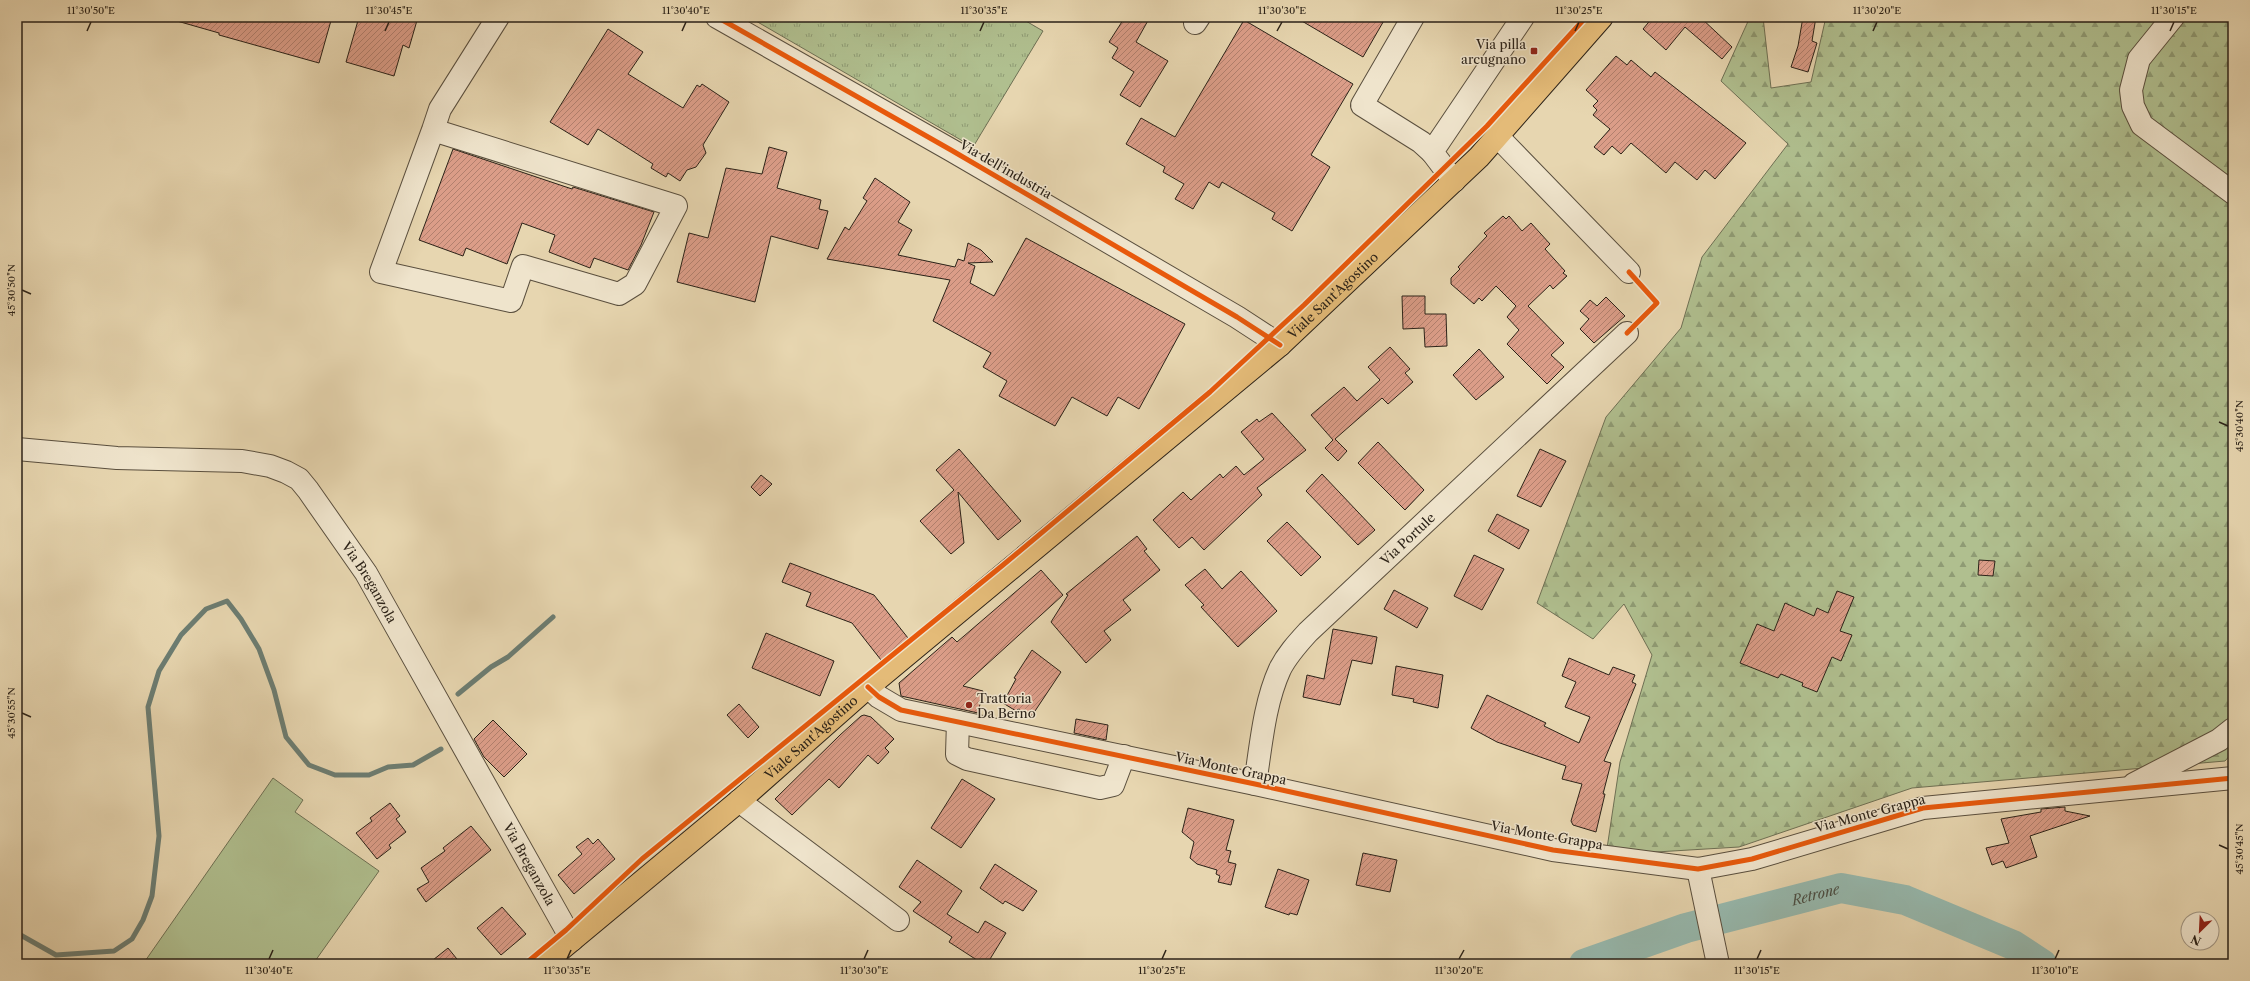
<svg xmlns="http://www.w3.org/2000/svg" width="2250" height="981" font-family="'Libre Caslon Text',serif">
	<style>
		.grass { fill: url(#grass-tufts); stroke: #6e7054 }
		.forest { fill: url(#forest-firs); stroke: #6e7054 }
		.pitch { fill: #b0bf8f; stroke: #6e7054 }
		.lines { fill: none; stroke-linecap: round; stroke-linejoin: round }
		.stream { stroke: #6c7d72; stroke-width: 5 }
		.river { stroke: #97b9ae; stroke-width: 30 }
		.building { fill: url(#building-hatch); stroke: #2b2218 }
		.minor-casing { stroke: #5a4f3e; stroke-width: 24 }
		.major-casing { stroke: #2b2218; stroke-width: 24 }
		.minor { stroke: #efe4cc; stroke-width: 22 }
		.major { stroke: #e4bb78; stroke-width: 22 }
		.cycleway-casing { stroke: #efe4cc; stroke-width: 8 }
		.cycleway { stroke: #e8590c; stroke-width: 5 }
		.ticks { fill: none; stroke: #2b2218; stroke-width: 1.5 }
		.poi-dot { fill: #8f2418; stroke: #efe4cc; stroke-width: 1.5 }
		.labels { text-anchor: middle; stroke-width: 3; stroke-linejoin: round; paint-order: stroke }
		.poi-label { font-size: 13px; fill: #2b2218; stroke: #efe4cc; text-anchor: end }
		.street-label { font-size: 13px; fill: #2b2218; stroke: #efe4cc }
		.water-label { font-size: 14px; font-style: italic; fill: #4b4f45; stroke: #efe4cc }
		.neatline { fill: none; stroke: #2b2218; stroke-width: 1.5 }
		.ticks-label { font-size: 10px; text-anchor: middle; fill: #2b2218 }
	</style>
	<defs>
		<pattern id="grass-tufts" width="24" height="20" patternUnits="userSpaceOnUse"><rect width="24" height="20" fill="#b0bf8f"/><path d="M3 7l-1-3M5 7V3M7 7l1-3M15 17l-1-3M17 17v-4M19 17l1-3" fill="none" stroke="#8f9b74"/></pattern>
		<pattern id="forest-firs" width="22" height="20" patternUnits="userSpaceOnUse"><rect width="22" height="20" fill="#b0bf8f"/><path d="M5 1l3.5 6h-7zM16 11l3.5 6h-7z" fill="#8f9b74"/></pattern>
		<pattern id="building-hatch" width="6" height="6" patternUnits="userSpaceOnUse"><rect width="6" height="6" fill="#db9d88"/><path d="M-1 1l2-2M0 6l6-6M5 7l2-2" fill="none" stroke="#b2806e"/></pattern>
	</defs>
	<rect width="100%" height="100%" fill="#e7d6b0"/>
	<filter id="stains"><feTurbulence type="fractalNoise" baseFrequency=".005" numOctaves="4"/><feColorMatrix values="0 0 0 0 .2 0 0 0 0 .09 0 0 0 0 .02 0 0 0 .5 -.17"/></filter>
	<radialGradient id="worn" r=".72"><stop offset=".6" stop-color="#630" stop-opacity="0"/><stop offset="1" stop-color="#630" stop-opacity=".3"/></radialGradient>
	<polygon class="grass" points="749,17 1019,17 1043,31 973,147"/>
	<polygon class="forest" points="1750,17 1763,17 1771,88 1811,82 1826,17 2233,17 2233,752 2225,761 1912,788 1739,847 1606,855 1620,762 1652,655 1624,604 1593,639 1537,603 1606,417 1681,328 1702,257 1788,144 1721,81"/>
	<polygon class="pitch" points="273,778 303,800 295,812 379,871 313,964 143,964"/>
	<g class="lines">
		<g class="stream">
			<polyline points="458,694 491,667 508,657 553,617"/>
			<polyline points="17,933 56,955 114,951 132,939 143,920 152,896 159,836 148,707 159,671 181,635 206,609 227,601 241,619 259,649 274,690 286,737 309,765 335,775 369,775 388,767 413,765 441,749"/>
		</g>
		<path class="river" id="s1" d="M 1584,964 L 1686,928 L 1841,888 L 1905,900 L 2013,945 L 2042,964"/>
	</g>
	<g class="building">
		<polygon points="177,17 332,17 319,63 219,35 219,33 177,21"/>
		<polygon points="359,17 418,17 409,48 403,45 394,76 346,62"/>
		<polygon points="1125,17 1150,17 1136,42 1168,61 1140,107 1120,95 1134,72 1112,58 1118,48 1109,42"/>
		<polygon points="1295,17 1386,17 1363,57"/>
		<polygon points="1653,17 1700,17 1732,47 1722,59 1685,27 1666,50 1643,29"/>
		<polygon points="1803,17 1816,17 1812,41 1817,43 1808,72 1791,67 1798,46"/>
		<polygon points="1244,20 1353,84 1311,155 1330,167 1292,231 1272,219 1275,213 1222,182 1219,188 1209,182 1193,209 1175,199 1184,184 1163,172 1165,167 1126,144 1141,118 1175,137"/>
		<polygon points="608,29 643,52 628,74 683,108 697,85 700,87 702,84 729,102 703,145 706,153 696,167 687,170 680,181 668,173 666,177 651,168 653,164 598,129 588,145 550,122"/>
		<polygon points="1616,56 1627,65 1631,60 1651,77 1655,72 1746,143 1715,179 1705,170 1697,180 1675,162 1666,173 1631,143 1621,154 1612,146 1604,155 1594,147 1610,129 1593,115 1597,110 1593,106 1598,101 1586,90"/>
		<polygon points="769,147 787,152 777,188 821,200 819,209 828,211 818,249 771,236 755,302 677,282 689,233 708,238 726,168 762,174"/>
		<polygon points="453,149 572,189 573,187 654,212 641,245 628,270 594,258 590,268 549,252 555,235 522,223 507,264 466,248 463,256 419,240"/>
		<polygon points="875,178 910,202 898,222 912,230 898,255 955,267 958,259 964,261 968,243 981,250 993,262 968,263 975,266 970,283 994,296 1026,238 1185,324 1139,409 1118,397 1107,416 1072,397 1055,426 999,396 1007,381 983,367 991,353 933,321 950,280 827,259 845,227 849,230 867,201 863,198"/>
		<polygon points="1503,216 1506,219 1509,216 1522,231 1531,223 1550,244 1545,249 1565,271 1563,273 1567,276 1553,289 1550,285 1528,306 1564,343 1551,355 1564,367 1547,384 1507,344 1519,330 1507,317 1516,306 1496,286 1482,301 1479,298 1474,304 1451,284 1451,278 1460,269 1458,267 1487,236 1484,233"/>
		<polygon points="1402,296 1425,296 1425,314 1446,314 1447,346 1425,347 1424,328 1403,329"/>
		<polygon points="1606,297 1625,316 1594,343 1580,329 1589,319 1580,311 1590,300 1597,306"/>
		<polygon points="1390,347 1410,369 1405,373 1413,382 1388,404 1382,398 1335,439 1347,451 1338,461 1325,448 1333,440 1311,415 1344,387 1357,401 1380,380 1368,367"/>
		<polygon points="1479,349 1504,377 1476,400 1453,375"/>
		<polygon points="1272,413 1306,450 1257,488 1262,495 1204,550 1192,537 1179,548 1153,520 1183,492 1191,500 1220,474 1223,478 1236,466 1244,475 1264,459 1241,432 1257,419 1259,422"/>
		<polygon points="1378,442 1424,490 1405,510 1358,463"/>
		<polygon points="959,449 1021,521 998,540 958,492 964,543 951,554 920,521 954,490 936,470"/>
		<polygon points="1540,449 1566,461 1541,507 1517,496"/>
		<polygon points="1322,474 1375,530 1358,545 1306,491"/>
		<polygon points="761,475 772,484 760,496 751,487"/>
		<polygon points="1497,514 1529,530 1519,549 1488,531"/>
		<polygon points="1287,522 1321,557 1301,576 1267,541"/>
		<polygon points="1137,536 1147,549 1144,551 1160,570 1123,600 1131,610 1104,631 1111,640 1086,663 1051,622 1068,595 1066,594"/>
		<polygon points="1474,555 1504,569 1482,610 1454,596"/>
		<polygon points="1979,560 1995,561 1993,576 1978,575"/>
		<polygon points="790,563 874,595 908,638 881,660 852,623 806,606 811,593 782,582"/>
		<polygon points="1205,569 1222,589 1241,571 1277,611 1238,647 1201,607 1204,605 1185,585"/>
		<polygon points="1041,570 1063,595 963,686 983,691 978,713 901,696 899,683 952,637 957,642"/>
		<polygon points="1394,590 1428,608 1417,628 1384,609"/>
		<polygon points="1837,591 1854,597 1840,631 1852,635 1841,661 1832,657 1817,692 1802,686 1803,683 1781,674 1778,678 1740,663 1757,624 1774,631 1785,603 1814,616 1817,608 1828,613"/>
		<polygon points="1333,629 1377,637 1372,664 1352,660 1340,705 1303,697 1307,675 1324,679"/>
		<polygon points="766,633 834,661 820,696 752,668"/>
		<polygon points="1032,650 1061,672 1031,717 1018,709 1016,711 1003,703 1016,679 1014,678"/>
		<polygon points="1569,658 1609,675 1613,667 1635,675 1632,682 1636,684 1604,761 1611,763 1603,794 1605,794 1596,832 1573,825 1571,821 1582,784 1562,779 1566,766 1497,742 1471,728 1487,695 1546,723 1544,726 1579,743 1590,717 1565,707 1576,682 1562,676"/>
		<polygon points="1396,666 1443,675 1438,708 1413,702 1414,699 1392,695"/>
		<polygon points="739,704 759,727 748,738 727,715"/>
		<polygon points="864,715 871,717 894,739 885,748 889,752 878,764 868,755 839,788 829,779 792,815 775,799 840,735 861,716"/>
		<polygon points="1076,719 1108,725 1106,740 1074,733"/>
		<polygon points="493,720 527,754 504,777 484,757 474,739"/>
		<polygon points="962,779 995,799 961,848 931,828"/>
		<polygon points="390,803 400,816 396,819 406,832 389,845 391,848 377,859 356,833 372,821 370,818"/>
		<polygon points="2065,807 2065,811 2090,816 2030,836 2037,857 2006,868 2003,861 1992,865 1986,848 2009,843 2001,819 2041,812 2041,809"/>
		<polygon points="1188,808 1234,820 1226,850 1231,851 1228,862 1236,864 1231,885 1218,882 1220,876 1216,874 1217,870 1197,864 1190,858 1194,842 1182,832"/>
		<polygon points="471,826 491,850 426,902 417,889 429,882 421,868 445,851 443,848"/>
		<polygon points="588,838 593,844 598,839 615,859 574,894 558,875 582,854 576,847"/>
		<polygon points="1363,853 1397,860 1390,892 1356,885"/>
		<polygon points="917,860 962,891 947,914 978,933 985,921 1006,933 987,964 983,964 949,942 952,937 913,911 921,902 899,887"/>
		<polygon points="995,864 1037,891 1023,911 1005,901 1003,904 980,888"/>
		<polygon points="1278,869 1309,880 1297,915 1290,913 1289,915 1265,907"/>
		<polygon points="502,907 526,934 501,955 477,928"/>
		<polygon points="448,948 461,964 428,964"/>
	</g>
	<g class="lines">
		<g class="minor-casing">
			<g id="minor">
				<polyline points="717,17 951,150 1237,317 1280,345"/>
				<polyline points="1413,17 1362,105 1421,142 1432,152"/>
				<polyline points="2173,17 2139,59 2131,90 2133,106 2142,125 2233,193"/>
				<polyline points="1195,23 1199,17"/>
				<polyline points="433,130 676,206 635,284 619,294 523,266 511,301 381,272 433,130 440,109 498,17"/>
				<polyline points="1498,137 1629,272"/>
				<polyline points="1454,181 1432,152 1523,17"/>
				<path id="s2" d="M 17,449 L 117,458 L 242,461 L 270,466 L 286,472 L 299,479 L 308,490 L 366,573 L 572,940"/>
				<polyline points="868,687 879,697 901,710 1255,784 1553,850 1698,869 1752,859 1923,808 2233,778"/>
				<polyline points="958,722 957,754 967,759 1100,788 1113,785 1124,756"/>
				<path id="s3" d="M 1255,784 C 1261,746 1264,704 1280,669 C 1287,655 1297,644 1308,632 L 1627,333"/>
				<polyline points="2134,784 2219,740 2233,729"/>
				<polyline points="739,801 898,920"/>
				<polyline points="1698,869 1718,964"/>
			</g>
		</g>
		<g class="major-casing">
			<g id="major">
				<path id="s4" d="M 543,964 L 739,801 L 868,687 L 1280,345 L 1479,157 L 1602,17"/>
			</g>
		</g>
		<use href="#minor" class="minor"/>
		<use href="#major" class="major"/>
		<g class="cycleway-casing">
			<g id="cycleway">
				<polyline points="717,17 951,150 1237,317 1280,345"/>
				<polyline points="1627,333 1657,303 1629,272"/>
				<polyline points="868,687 879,697 901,710 1255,784 1553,850 1698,869 1752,859 1923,808 2233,778"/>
				<polyline points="525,964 566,930 642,859 1003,565 1210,392 1304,305 1487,126 1586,17"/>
			</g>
		</g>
		<use href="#cycleway" class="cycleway"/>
	</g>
	<path class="ticks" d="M 87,31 L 91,22M 385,31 L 389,22M 682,31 L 686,22M 980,31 L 984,22M 1277,31 L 1282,22M 1575,31 L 1579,22M 1873,31 L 1877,22M 2170,31 L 2174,22M 22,290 L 31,294M 2219,422 L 2228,426M 22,713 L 31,717M 2219,845 L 2228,849M 269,959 L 273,950M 567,959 L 571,950M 864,959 L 868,950M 1162,959 L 1166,950M 1459,959 L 1464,950M 1757,959 L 1761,950M 2055,959 L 2059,950"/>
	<g class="poi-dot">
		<rect x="1530" y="47" width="8" height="8" rx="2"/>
		<circle cx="969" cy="705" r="4"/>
	</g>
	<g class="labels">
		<g class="poi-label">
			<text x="1526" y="49">Via pilla<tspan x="1526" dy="15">arcugnano</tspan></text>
			<text x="977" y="703" text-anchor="start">Trattoria<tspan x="977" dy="15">Da Berno</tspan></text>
		</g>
		<g class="street-label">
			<text transform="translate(1006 169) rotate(30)" y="5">Via dell'industria</text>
			<text dy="5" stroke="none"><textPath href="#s4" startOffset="1035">Viale Sant'Agostino</textPath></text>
			<text dy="5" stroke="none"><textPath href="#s3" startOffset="301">Via Portule</textPath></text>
			<text dy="5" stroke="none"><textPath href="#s2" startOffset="411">Via Breganzola</textPath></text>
			<text dy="5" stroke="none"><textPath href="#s4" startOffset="351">Viale Sant'Agostino</textPath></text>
			<text transform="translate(1231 768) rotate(12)" y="5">Via Monte Grappa</text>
			<text transform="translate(1870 813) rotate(-15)" y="5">Via Monte Grappa</text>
			<text transform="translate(1547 835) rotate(10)" y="5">Via Monte Grappa</text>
			<text dy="5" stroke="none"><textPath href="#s2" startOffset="735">Via Breganzola</textPath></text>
		</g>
		<g class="water-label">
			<text dy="5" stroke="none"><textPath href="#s1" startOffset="242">Retrone</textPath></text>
		</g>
	</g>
	<rect width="2250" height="981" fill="none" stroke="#e7d6b0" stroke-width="44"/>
	<g transform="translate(2200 931) rotate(204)"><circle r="19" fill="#efe4cc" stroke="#a19684"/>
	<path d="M0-3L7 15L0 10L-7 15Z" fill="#8f2418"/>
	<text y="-6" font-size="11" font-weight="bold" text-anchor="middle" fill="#2b2218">N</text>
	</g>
	<rect x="22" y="22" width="2206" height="937" class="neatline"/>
	<g class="ticks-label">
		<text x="91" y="14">11°30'50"E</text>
		<text x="389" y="14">11°30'45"E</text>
		<text x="686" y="14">11°30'40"E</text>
		<text x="984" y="14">11°30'35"E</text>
		<text x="1282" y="14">11°30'30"E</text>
		<text x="1579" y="14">11°30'25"E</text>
		<text x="1877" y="14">11°30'20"E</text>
		<text x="2174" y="14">11°30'15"E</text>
		<text transform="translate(11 290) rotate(-90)" y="4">45°30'50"N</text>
		<text transform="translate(2239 426) rotate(-90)" y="4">45°30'40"N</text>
		<text transform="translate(11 713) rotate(-90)" y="4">45°30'55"N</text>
		<text transform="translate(2239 849) rotate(-90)" y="4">45°30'45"N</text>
		<text x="269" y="974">11°30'40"E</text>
		<text x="567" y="974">11°30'35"E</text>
		<text x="864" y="974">11°30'30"E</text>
		<text x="1162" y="974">11°30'25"E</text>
		<text x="1459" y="974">11°30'20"E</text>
		<text x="1757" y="974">11°30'15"E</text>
		<text x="2055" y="974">11°30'10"E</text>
	</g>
	<rect width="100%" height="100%" filter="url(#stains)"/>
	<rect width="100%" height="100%" fill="url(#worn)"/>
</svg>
